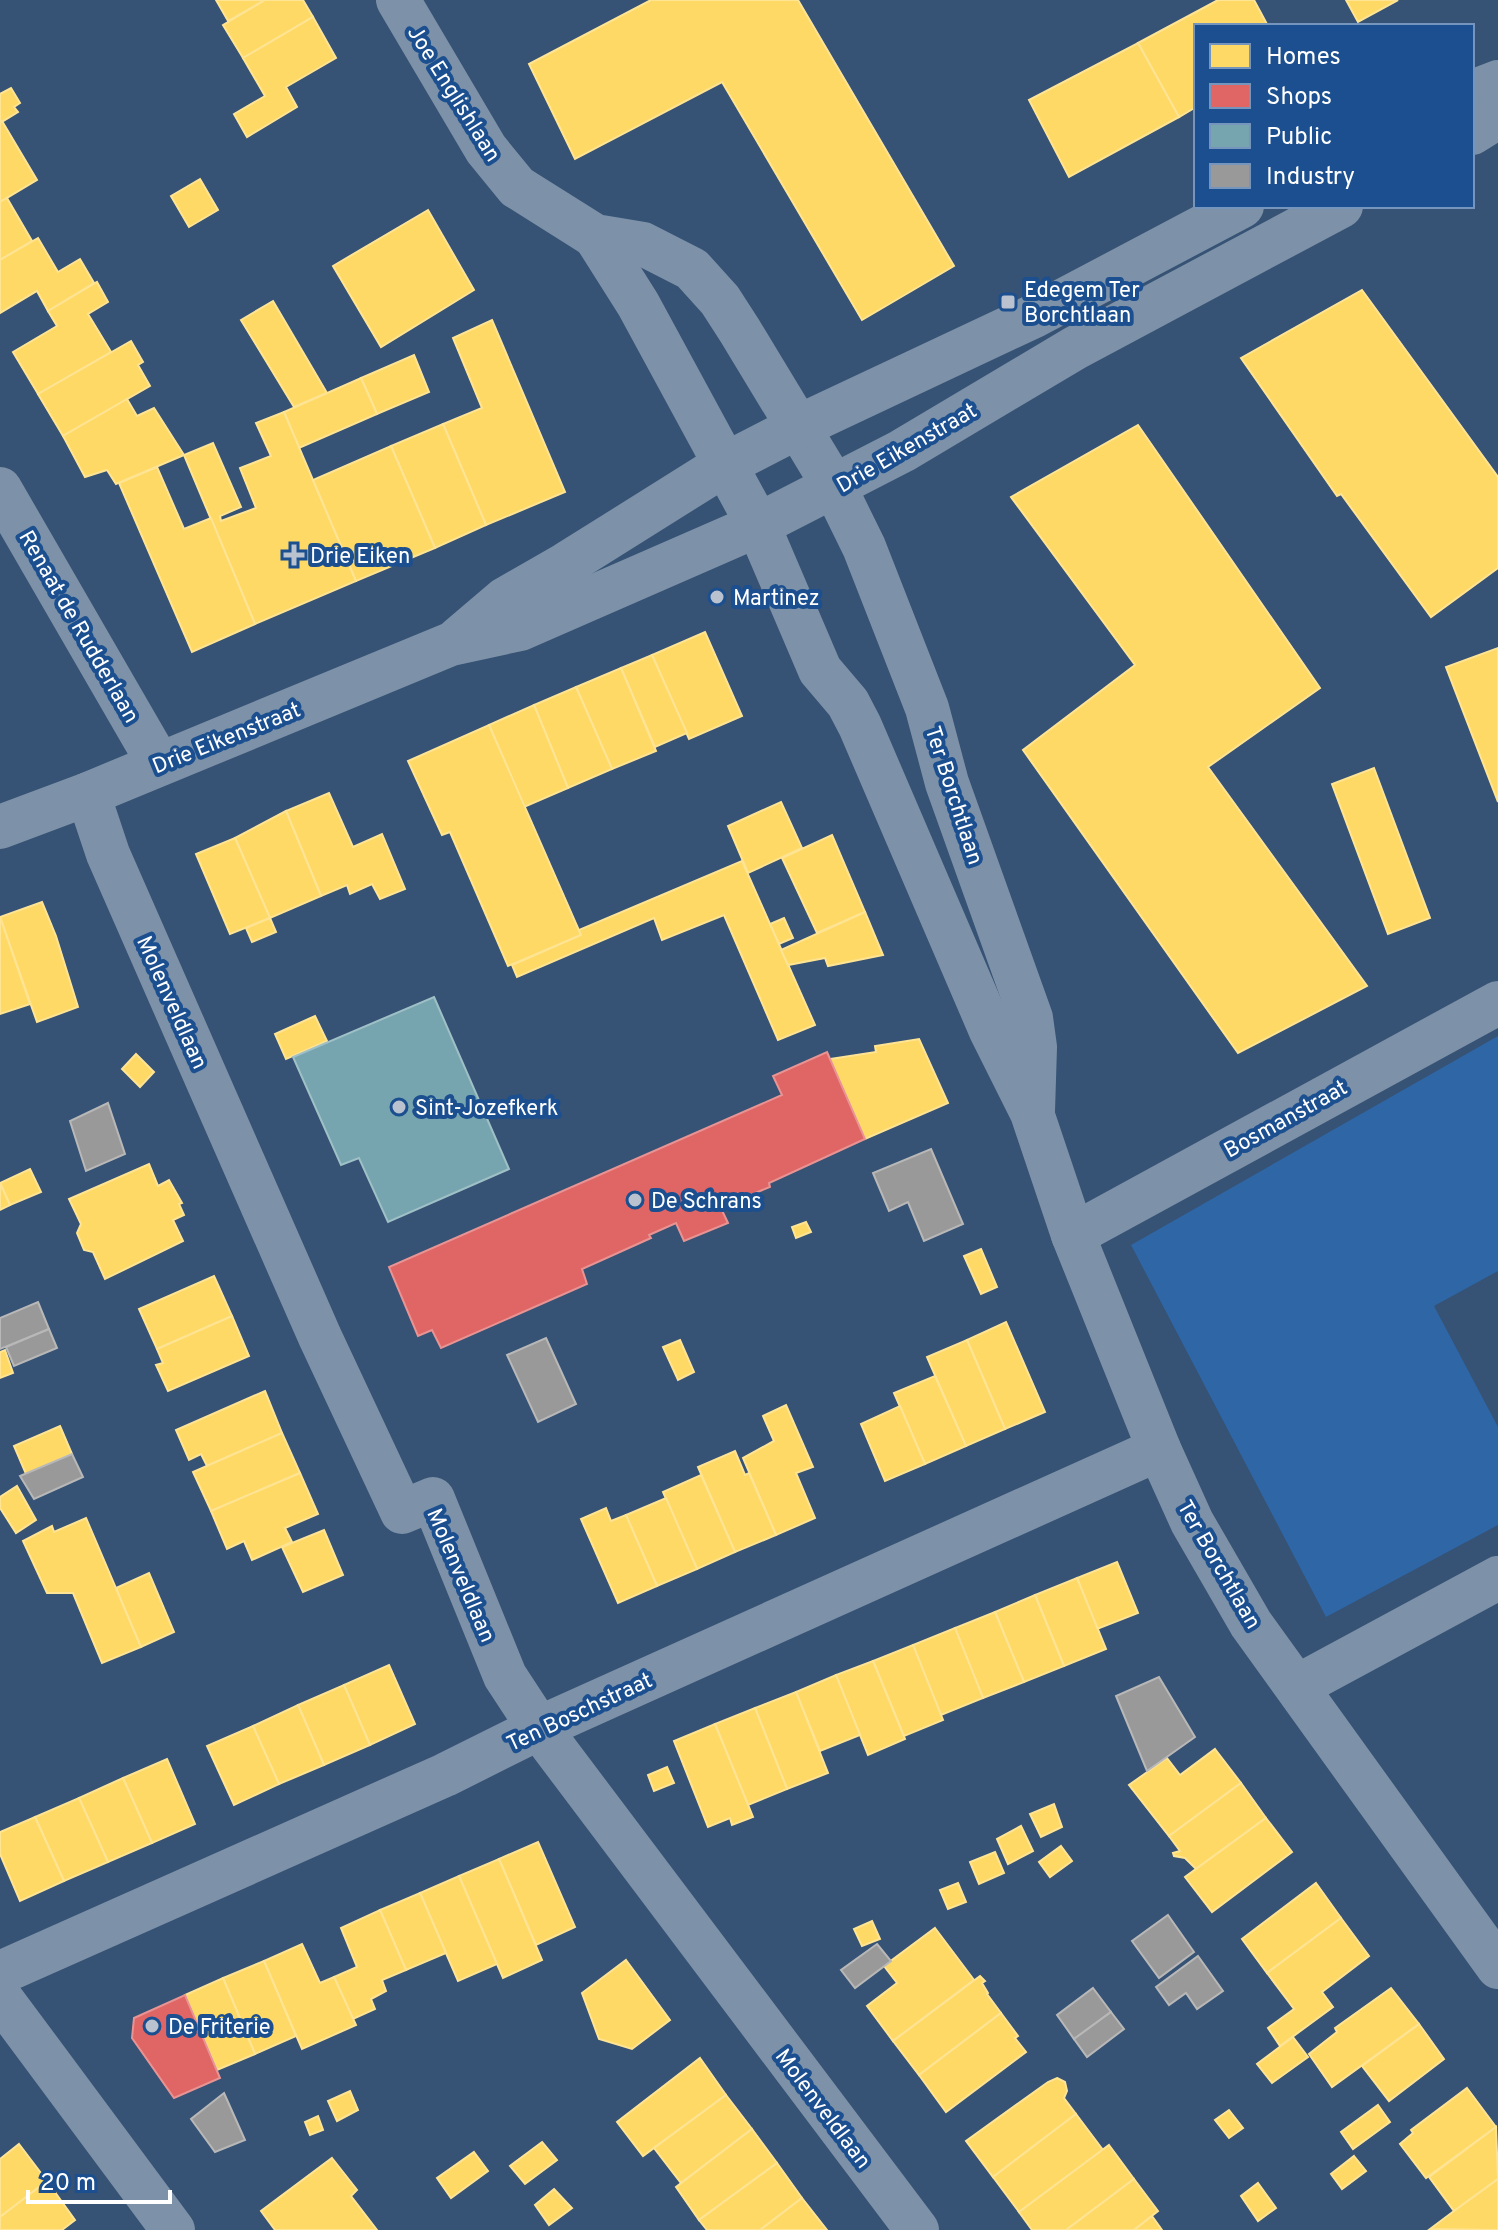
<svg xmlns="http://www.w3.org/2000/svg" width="1498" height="2230" font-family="Overpass,sans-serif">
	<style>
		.green { fill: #2f66a5 }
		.homes { fill: #ffd966; stroke: #ffe494; stroke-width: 2 }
		.shops { fill: #e06666; stroke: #e99494; stroke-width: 2 }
		.public { fill: #76a5af; stroke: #9fc0c7; stroke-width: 2 }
		.industry { fill: #999; stroke: #b8b8b8; stroke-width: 2 }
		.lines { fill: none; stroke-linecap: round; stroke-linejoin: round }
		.minor { stroke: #7d92a8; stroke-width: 44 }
		.poi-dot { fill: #b9c2ce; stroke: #1b4f8f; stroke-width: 3 }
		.labels { text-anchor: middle; stroke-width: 8; stroke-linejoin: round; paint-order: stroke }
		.street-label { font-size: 22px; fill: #fff; stroke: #1b4f8f }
		.poi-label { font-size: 22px; fill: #fff; stroke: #1b4f8f; text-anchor: start }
	</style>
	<rect width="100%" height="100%" fill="#365274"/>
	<polygon class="green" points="1498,1036 1498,1271 1434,1306 1498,1427 1498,1525 1326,1617 1131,1245"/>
	<g class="homes">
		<polygon points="216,0 265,0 228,21"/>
		<polygon points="265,0 303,0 313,17 243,58 223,25"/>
		<polygon points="651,0 798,0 954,266 862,320 722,82 575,159 529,64"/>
		<polygon points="1218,0 1254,0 1268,26 1196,26 1196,107 1179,117 1138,43"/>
		<polygon points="1346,0 1398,0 1358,22"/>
		<polygon points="313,17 336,58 286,87 297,107 247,137 234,114 265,96 243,58"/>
		<polygon points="1138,43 1179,117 1069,177 1029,100"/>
		<polygon points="11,88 20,103 14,107 18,112 0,123 0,94"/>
		<polygon points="2,121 37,180 0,202 0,123"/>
		<polygon points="200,179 218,210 189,227 171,196"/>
		<polygon points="7,198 32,241 0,260 0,202"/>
		<polygon points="428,210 474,290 381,347 333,266"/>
		<polygon points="38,238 58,272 80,259 94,283 48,311 37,291 0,313 0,260"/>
		<polygon points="97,282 108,302 88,314 111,352 38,394 13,352 57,326 48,311"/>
		<polygon points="1362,290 1498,477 1498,568 1431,617 1341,494 1337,496 1241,358"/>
		<polygon points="273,301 327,393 294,407 241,320"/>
		<polygon points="492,320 565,492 486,525 443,424 482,408 453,338"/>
		<polygon points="131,341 143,362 138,365 150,386 63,436 38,394"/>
		<polygon points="414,355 429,392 377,414 361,378"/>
		<polygon points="361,378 377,414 299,448 284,412"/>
		<polygon points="127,399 137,416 154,408 184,455 116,484 107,470 85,477 63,436"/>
		<polygon points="284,412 356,581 255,624 184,455 213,443 241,507 220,516 221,521 256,508 240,468 271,456 256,423"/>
		<polygon points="443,424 486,525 435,548 391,446"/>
		<polygon points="1138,425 1320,688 1208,767 1367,986 1238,1053 1023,750 1135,665 1011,497"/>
		<polygon points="391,446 435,548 356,581 313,480"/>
		<polygon points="157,467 184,529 211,518 255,624 192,652 119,483"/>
		<polygon points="705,632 742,716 689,739 652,655"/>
		<polygon points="1498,648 1498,802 1446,667"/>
		<polygon points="652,655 687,733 655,747 621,668"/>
		<polygon points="621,668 656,751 612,769 576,687"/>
		<polygon points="576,687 612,769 568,788 534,705"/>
		<polygon points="534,705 568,788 524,807 489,725"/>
		<polygon points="489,725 581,935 508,966 450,832 442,835 408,761"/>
		<polygon points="1374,768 1430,918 1388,934 1332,784"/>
		<polygon points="329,793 353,847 382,834 405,889 380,899 372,884 350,894 347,885 321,896 286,811"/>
		<polygon points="781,802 802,848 748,873 728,826"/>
		<polygon points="286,811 321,896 270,918 235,838"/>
		<polygon points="832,835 865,912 817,933 782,858"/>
		<polygon points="235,838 270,918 230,934 196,854"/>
		<polygon points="742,861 815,1025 778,1040 724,915 662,940 654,918 517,977 512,965 581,935 579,930"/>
		<polygon points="42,902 56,936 78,1007 37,1022 0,917"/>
		<polygon points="865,912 883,955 828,966 825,958 788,965 781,950"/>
		<polygon points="0,917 30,1004 0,1014"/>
		<polygon points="270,918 276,932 252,942 246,928"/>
		<polygon points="784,918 793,938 779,944 770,924"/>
		<polygon points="315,1016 327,1041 286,1059 275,1034"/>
		<polygon points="919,1039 948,1103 865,1139 830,1059 876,1052 875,1046"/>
		<polygon points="136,1054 154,1072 140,1087 122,1069"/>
		<polygon points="149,1164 158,1186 169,1180 182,1203 179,1204 184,1215 173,1220 183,1241 105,1279 93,1252 84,1250 77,1233 81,1224 69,1199"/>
		<polygon points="30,1169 41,1192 10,1205 0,1183"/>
		<polygon points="0,1183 10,1205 0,1210"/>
		<polygon points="806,1222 811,1232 796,1238 792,1227"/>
		<polygon points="981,1249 997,1287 981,1294 964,1256"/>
		<polygon points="214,1276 232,1316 157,1349 139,1309"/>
		<polygon points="232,1316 249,1356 168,1391 156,1365 163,1363 157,1349"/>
		<polygon points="1006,1322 1045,1412 1005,1429 967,1340"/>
		<polygon points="680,1340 694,1372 678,1380 663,1347"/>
		<polygon points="967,1340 1005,1429 966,1446 927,1357"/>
		<polygon points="5,1350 13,1373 0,1378 0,1352"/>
		<polygon points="935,1376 966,1446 925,1464 894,1393"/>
		<polygon points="265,1391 282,1433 207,1466 201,1454 189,1460 176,1430"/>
		<polygon points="786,1405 813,1467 796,1473 815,1518 776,1535 743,1458 774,1441 763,1416"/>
		<polygon points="900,1406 925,1464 885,1481 861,1424"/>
		<polygon points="60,1426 72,1454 26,1474 14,1446"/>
		<polygon points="282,1433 300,1473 211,1511 193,1472"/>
		<polygon points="735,1451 745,1475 749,1473 776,1535 735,1552 698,1467"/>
		<polygon points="300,1473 318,1514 285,1528 292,1542 252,1560 244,1541 227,1549 211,1511"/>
		<polygon points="701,1475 735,1552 697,1569 663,1492"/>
		<polygon points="17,1486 36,1520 16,1533 0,1508 0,1497"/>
		<polygon points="666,1498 697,1569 657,1586 626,1515"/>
		<polygon points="606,1508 611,1521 626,1515 657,1586 618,1603 581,1519"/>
		<polygon points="86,1518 141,1647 102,1663 73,1593 47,1593 23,1541 52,1526 54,1532"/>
		<polygon points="324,1530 343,1575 303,1592 282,1547"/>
		<polygon points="1117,1562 1138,1613 1097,1629 1077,1578"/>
		<polygon points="149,1573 174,1632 141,1647 116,1588"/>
		<polygon points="1077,1578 1106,1649 1064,1666 1035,1595"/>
		<polygon points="1035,1595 1064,1666 1024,1682 995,1612"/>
		<polygon points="995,1612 1024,1682 983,1698 955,1628"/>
		<polygon points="955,1628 983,1698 941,1715 913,1645"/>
		<polygon points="913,1645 943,1720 904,1736 873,1661"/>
		<polygon points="873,1661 905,1739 868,1755 836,1675"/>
		<polygon points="389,1665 415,1724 370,1745 344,1685"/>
		<polygon points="836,1675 860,1735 820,1751 796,1692"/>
		<polygon points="344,1685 370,1745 324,1765 298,1705"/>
		<polygon points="796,1692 828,1773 787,1789 755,1708"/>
		<polygon points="298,1705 324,1765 279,1784 253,1726"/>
		<polygon points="755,1708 787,1789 748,1805 715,1724"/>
		<polygon points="715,1724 753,1817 732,1825 730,1818 708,1827 674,1741"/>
		<polygon points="253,1726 279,1784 234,1805 207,1746"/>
		<polygon points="1215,1749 1241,1783 1169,1836 1129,1785 1167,1758 1180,1775"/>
		<polygon points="167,1759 195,1824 152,1843 123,1778"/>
		<polygon points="667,1767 674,1783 654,1791 648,1775"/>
		<polygon points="123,1778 152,1843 108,1862 79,1798"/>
		<polygon points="1241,1783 1266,1818 1196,1869 1185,1858 1174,1856 1173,1853 1180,1851 1169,1836"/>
		<polygon points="79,1798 108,1862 64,1881 35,1817"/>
		<polygon points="1054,1804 1062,1827 1041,1837 1030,1814"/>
		<polygon points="35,1817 64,1881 20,1901 0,1854 0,1832"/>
		<polygon points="1266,1818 1292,1852 1212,1912 1185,1877"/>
		<polygon points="1021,1826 1033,1851 1008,1864 997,1839"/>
		<polygon points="538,1842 575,1927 536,1945 499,1859"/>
		<polygon points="1061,1846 1072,1861 1050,1877 1039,1862"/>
		<polygon points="995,1852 1004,1873 979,1884 970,1862"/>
		<polygon points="499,1859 542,1960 503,1978 459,1876"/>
		<polygon points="459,1876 497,1964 458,1981 420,1893"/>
		<polygon points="958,1883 966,1902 948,1909 940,1890"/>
		<polygon points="1316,1883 1341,1918 1267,1973 1242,1939"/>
		<polygon points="420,1893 446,1953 406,1970 380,1910"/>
		<polygon points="380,1910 406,1970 382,1980 386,1991 371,1999 375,2009 353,2019 334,1977 357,1967 341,1928"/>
		<polygon points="1341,1918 1369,1956 1322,1992 1333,2007 1280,2046 1268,2028 1294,2009 1267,1973"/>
		<polygon points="872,1921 880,1939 862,1946 854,1929"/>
		<polygon points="935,1928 974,1980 893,2041 867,2006 897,1983 884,1966"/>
		<polygon points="302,1944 320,1983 334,1977 356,2025 302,2049 264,1961"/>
		<polygon points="626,1960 670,2020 632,2049 599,2039 582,1993"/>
		<polygon points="264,1961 296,2036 255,2054 223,1978"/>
		<polygon points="980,1976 985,1981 982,1983 988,1993 987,1994 1001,2013 919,2075 893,2041"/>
		<polygon points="223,1978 255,2054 217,2070 185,1995"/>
		<polygon points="1391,1988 1419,2024 1332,2087 1309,2054 1337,2032 1335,2028"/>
		<polygon points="1001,2013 1018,2036 1015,2038 1026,2052 946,2112 919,2075"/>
		<polygon points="1419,2024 1444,2059 1389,2101 1362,2066"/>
		<polygon points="1293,2037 1308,2057 1272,2083 1257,2064"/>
		<polygon points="700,2058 726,2095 643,2156 617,2122"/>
		<polygon points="1057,2078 1065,2082 1067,2091 1064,2098 1076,2114 993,2177 966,2141 1048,2082"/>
		<polygon points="1467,2088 1496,2127 1426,2178 1400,2144 1413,2133 1411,2130"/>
		<polygon points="350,2091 358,2110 337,2121 328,2101"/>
		<polygon points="726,2095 752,2129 681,2183 654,2148"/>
		<polygon points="1378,2105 1390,2122 1353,2149 1341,2132"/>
		<polygon points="1229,2110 1243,2128 1229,2138 1215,2120"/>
		<polygon points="1076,2114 1103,2150 1019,2212 993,2177"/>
		<polygon points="318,2116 323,2130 310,2135 305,2122"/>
		<polygon points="1496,2127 1498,2179 1454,2211 1429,2177"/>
		<polygon points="752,2129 777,2163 699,2220 676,2187"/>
		<polygon points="542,2142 557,2160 525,2184 510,2166"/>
		<polygon points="19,2144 47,2181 0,2217 0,2159"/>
		<polygon points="1109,2145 1134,2179 1066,2230 1032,2230 1019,2212"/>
		<polygon points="474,2152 488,2171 451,2198 437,2178"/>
		<polygon points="1354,2156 1366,2171 1342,2189 1331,2174"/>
		<polygon points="332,2158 357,2190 351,2196 377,2230 275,2230 261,2211"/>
		<polygon points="777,2163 802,2198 760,2230 707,2230 699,2220"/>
		<polygon points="1134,2179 1158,2211 1134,2230 1066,2230"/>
		<polygon points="1498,2179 1498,2230 1430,2229 1454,2211"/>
		<polygon points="47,2181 75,2220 62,2230 0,2230 0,2217"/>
		<polygon points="1258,2183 1276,2208 1258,2221 1241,2196"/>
		<polygon points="554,2189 572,2208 549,2225 535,2205"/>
		<polygon points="802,2198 827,2230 760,2230"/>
		<polygon points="1152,2216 1162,2230 1134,2230"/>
	</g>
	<g class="shops">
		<polygon points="827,1052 865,1139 769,1183 770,1187 748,1196 746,1193 719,1204 728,1223 684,1241 676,1223 649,1235 651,1238 582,1269 587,1284 441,1348 432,1330 418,1336 389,1267 782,1095 773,1076"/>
		<polygon points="185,1995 220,2078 174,2098 132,2038 134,2018"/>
	</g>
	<polygon class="public" points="434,997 509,1169 388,1222 359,1158 341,1165 293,1057"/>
	<g class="industry">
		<polygon points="108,1103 125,1154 86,1171 70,1121"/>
		<polygon points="931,1149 963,1224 924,1241 908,1202 889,1211 873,1173"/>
		<polygon points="38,1302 49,1329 0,1349 0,1318"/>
		<polygon points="49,1329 57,1348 14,1366 6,1347"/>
		<polygon points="546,1338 576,1404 538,1422 507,1355"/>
		<polygon points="72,1454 83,1477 34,1499 20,1476"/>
		<polygon points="1159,1677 1195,1737 1147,1771 1116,1696"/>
		<polygon points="1168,1915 1194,1952 1159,1978 1132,1941"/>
		<polygon points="877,1944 891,1961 855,1988 841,1970"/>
		<polygon points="1198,1956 1223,1991 1197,2009 1186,1993 1169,2005 1156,1987"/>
		<polygon points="1093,1988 1111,2012 1074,2039 1057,2015"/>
		<polygon points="1111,2012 1124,2029 1087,2057 1074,2039"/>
		<polygon points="224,2093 245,2140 215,2152 191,2119"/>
	</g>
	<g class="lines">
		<g class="minor">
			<polyline points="398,0 486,149 517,187 595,236 643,244 692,269 720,300 740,331 835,488 864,547 927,708 947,783 1031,1018 1035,1047 1033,1111"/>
			<polyline points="1472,92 1498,82"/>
			<polyline points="1472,133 1498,117"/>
			<polyline points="595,236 638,304 758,525 820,670 848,703 860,726 991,1031 1032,1113 1073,1235 1159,1449 1192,1522 1251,1624 1498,1967"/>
			<polyline points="0,489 159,764"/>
			<polyline points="458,639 505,599 566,564 724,465 798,427 1034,316 1242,206"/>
			<polyline points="88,794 108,854 320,1337 402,1512 433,1499 505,1676 539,1728 917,2230"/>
			<polyline points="0,827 88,794 451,644 520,629 758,525 902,451 1075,348 1341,206"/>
			<polyline points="1073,1235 1498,1003"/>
			<polyline points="1298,1686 1498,1578"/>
			<polyline points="0,1973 445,1775 539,1728 1159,1449"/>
			<polyline points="0,1997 173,2230"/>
		</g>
	</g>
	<g class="poi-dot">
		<rect x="1000" y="294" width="16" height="16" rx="4"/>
		<path d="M290 543h8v8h8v8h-8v8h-8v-8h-8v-8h8z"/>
		<circle cx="717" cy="597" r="8"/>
		<circle cx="399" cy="1107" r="8"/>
		<circle cx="635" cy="1200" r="8"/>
		<circle cx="152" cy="2026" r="8"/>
	</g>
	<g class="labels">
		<g class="street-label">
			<text transform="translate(455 93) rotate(58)" y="8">Joe Englishlaan</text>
			<text transform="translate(906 447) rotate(-30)" y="8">Drie Eikenstraat</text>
			<text transform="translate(80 626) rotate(60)" y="8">Renaat de Rudderlaan</text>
			<text transform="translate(226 737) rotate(-22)" y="8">Drie Eikenstraat</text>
			<text transform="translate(955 795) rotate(72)" y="8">Ter Borchtlaan</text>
			<text transform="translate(173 1002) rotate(66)" y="8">Molenveldlaan</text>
			<text transform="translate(1285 1118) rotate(-29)" y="8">Bosmanstraat</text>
			<text transform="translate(1220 1564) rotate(60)" y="8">Ter Borchtlaan</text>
			<text transform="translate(462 1575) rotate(67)" y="8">Molenveldlaan</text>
			<text transform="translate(579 1711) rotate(-25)" y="8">Ten Boschstraat</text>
			<text transform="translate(824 2108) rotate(53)" y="8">Molenveldlaan</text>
		</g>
		<g class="poi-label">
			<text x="1024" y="297">Edegem Ter<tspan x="1024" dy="25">Borchtlaan</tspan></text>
			<text x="310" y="563">Drie Eiken</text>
			<text x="733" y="605">Martinez</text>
			<text x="415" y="1115">Sint-Jozefkerk</text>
			<text x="651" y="1208">De Schrans</text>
			<text x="168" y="2034">De Friterie</text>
		</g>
	</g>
	<rect x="1194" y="24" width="280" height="184" fill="#1b4f8f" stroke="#7695bc" stroke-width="2"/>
	<rect x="1210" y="44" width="40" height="24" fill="#ffd966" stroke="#7695bc" stroke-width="2"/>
	<text x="1266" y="64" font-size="24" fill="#ffffff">Homes</text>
	<rect x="1210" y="84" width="40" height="24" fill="#e06666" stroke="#7695bc" stroke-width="2"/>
	<text x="1266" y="104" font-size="24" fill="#ffffff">Shops</text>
	<rect x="1210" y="124" width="40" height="24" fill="#76a5af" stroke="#7695bc" stroke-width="2"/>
	<text x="1266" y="144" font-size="24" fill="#ffffff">Public</text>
	<rect x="1210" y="164" width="40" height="24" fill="#999999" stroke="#7695bc" stroke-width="2"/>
	<text x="1266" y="184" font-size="24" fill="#ffffff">Industry</text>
	<path d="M28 2190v12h142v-12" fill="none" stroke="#ffffff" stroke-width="4"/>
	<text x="40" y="2190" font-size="24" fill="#ffffff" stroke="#1b4f8f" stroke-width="6" paint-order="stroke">20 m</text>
</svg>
